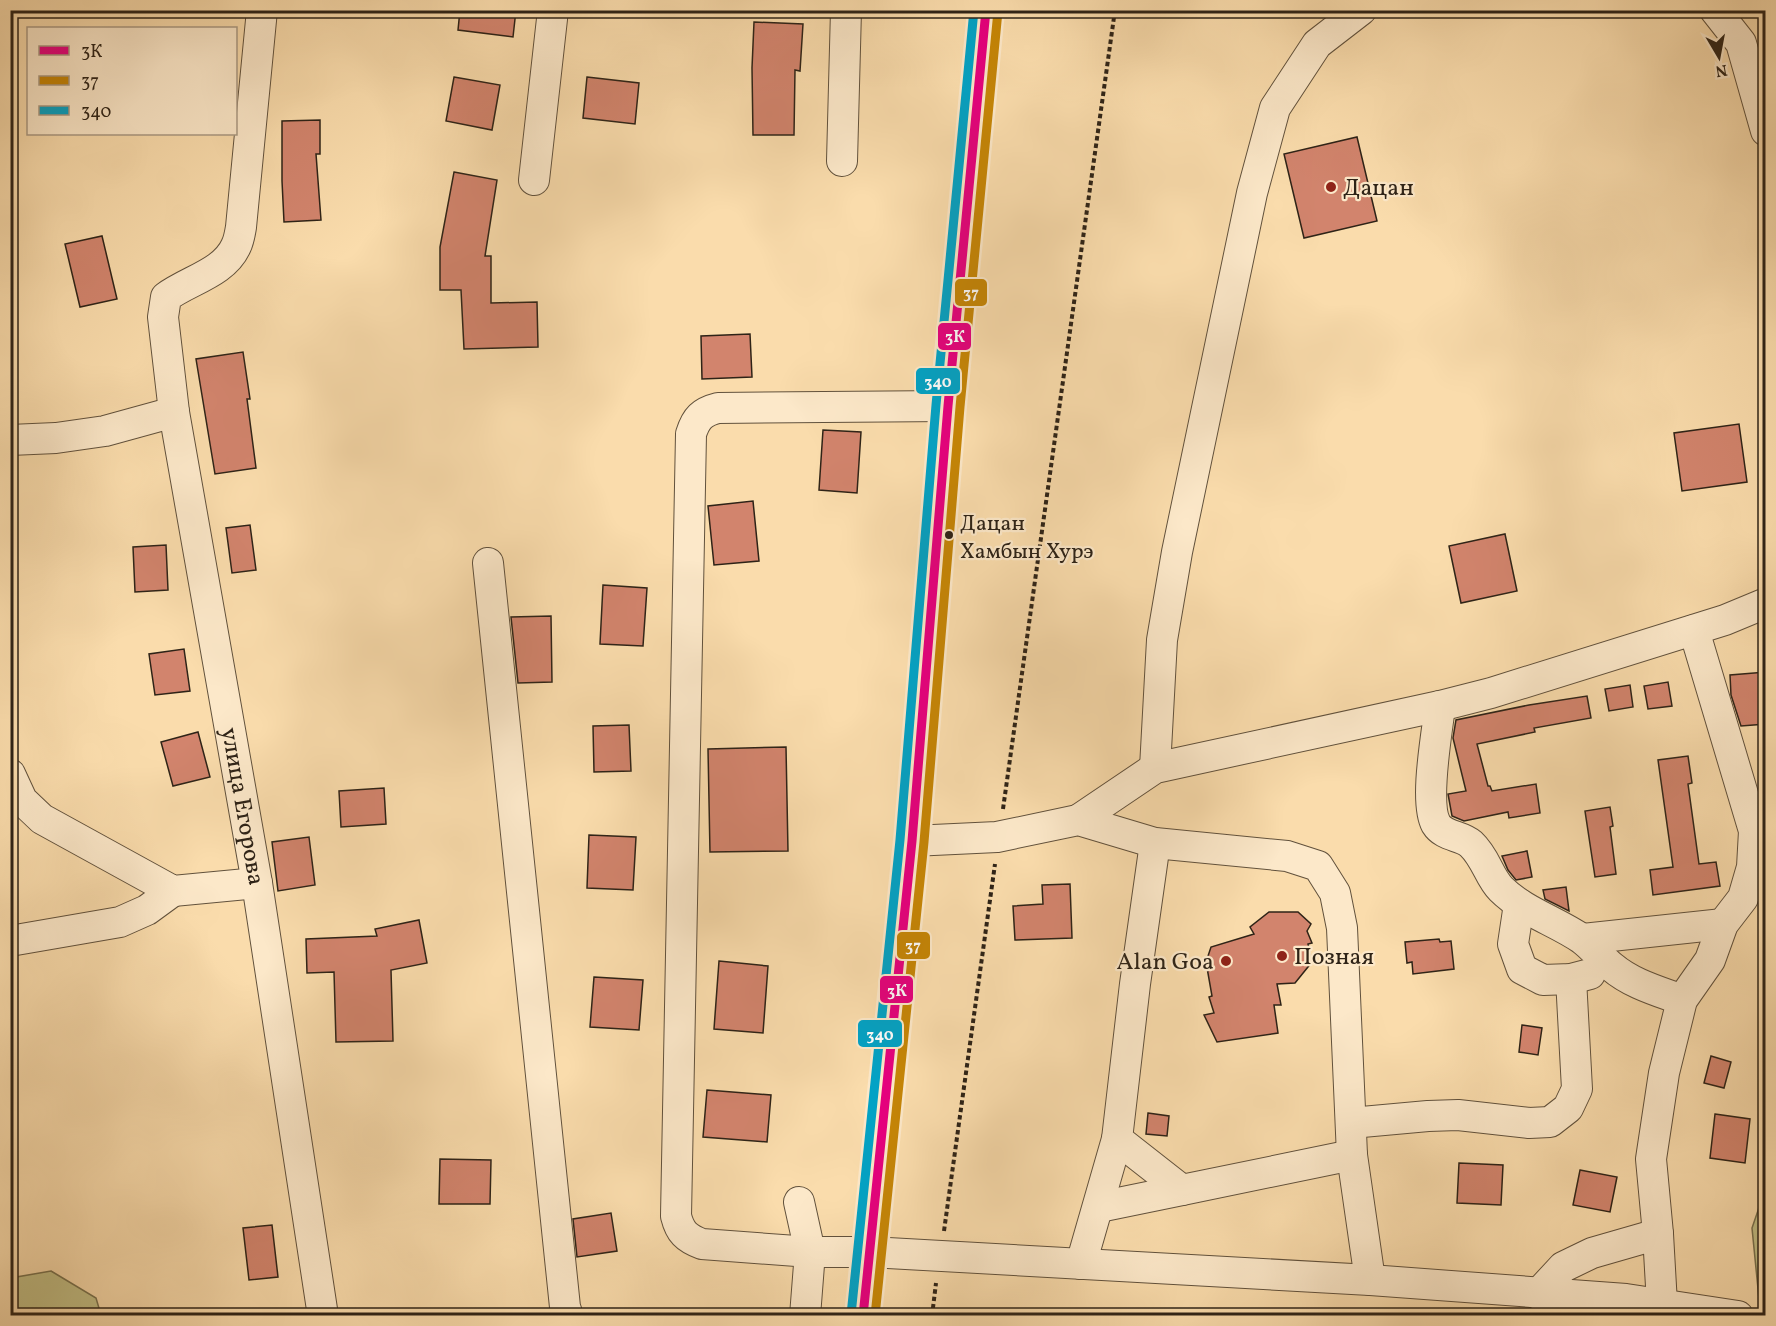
<svg xmlns="http://www.w3.org/2000/svg" width="1776" height="1326" font-family="Vollkorn,serif">
	<style>
		.green { fill: #c2bf86; stroke: #78714e; stroke-width: 1.5 }
		.building { fill: #d2846d; stroke: #2e2317; stroke-width: 1.5 }
		.lines { fill: none; stroke-linecap: round; stroke-linejoin: round }
		.minor-casing { stroke: #61513c; stroke-width: 32 }
		.major-casing { stroke: #2e2317; stroke-width: 35 }
		.path { stroke: #2e2317; stroke-width: 4; stroke-dasharray: 4.5 3; stroke-linecap: butt }
		.minor { stroke: #fce8c9; stroke-width: 30 }
		.major { stroke: #edbe76; stroke-width: 33 }
		.bus-1-casing { stroke: #fce8c9; stroke-width: 14 }
		.bus-2-casing { stroke: #fce8c9; stroke-width: 14 }
		.bus-3-casing { stroke: #fce8c9; stroke-width: 14 }
		.bus-1 { stroke: #e5007d; stroke-width: 9 }
		.bus-2 { stroke: #c58506; stroke-width: 9 }
		.bus-3 { stroke: #02a2c5; stroke-width: 9 }
		.poi-dot { fill: #8f2418; stroke: #fce8c9; stroke-width: 2 }
		.bus-dot { fill: #2e2317; stroke: #fce8c9; stroke-width: 2 }
		.labels { text-anchor: middle; stroke-width: 4.5; stroke-linejoin: round; paint-order: stroke }
		.bus-label { font-size: 22px; fill: #2e2317; stroke: #fce8c9; text-anchor: start }
		.poi-label { font-size: 24px; fill: #2e2317; stroke: #fce8c9; text-anchor: start }
		.street-label { font-size: 24px; fill: #2e2317; stroke: #fce8c9 }
		.line-badge { stroke: #fce8c9; stroke-width: 2 }
		.badge-label { font-size: 16px; text-anchor: middle; font-weight: bold; fill: #fff }
	</style>
	<rect width="100%" height="100%" fill="#fadcac"/>
	<filter id="stains"><feTurbulence type="fractalNoise" baseFrequency=".00333" numOctaves="4"/><feColorMatrix values="0 0 0 0 .2 0 0 0 0 .09 0 0 0 0 .02 0 0 0 .5 -.17"/></filter>
	<radialGradient id="worn" r=".72"><stop offset=".6" stop-color="#630" stop-opacity="0"/><stop offset="1" stop-color="#630" stop-opacity=".3"/></radialGradient>
	<g class="green">
		<polygon points="1765,1190 1766,1315 1764,1316 1760,1309 1752,1228"/>
		<polygon points="51,1271 96,1298 101,1315 11,1315 11,1278"/>
	</g>
	<g class="building">
		<polygon points="460,10 516,10 513,37 458,30"/>
		<polygon points="754,22 803,24 800,71 795,70 794,135 753,135 752,68"/>
		<polygon points="454,77 500,85 492,130 446,121"/>
		<polygon points="587,77 639,83 635,124 583,118"/>
		<polygon points="320,120 320,154 316,154 321,220 284,222 282,181 282,121"/>
		<polygon points="1357,137 1377,221 1304,238 1284,154"/>
		<polygon points="454,172 497,180 485,256 491,256 491,303 537,302 538,347 464,349 461,290 440,290 440,247"/>
		<polygon points="102,236 117,299 80,307 65,244"/>
		<polygon points="750,334 752,377 702,379 701,336"/>
		<polygon points="243,352 250,399 247,399 256,468 215,474 196,359"/>
		<polygon points="1739,424 1747,482 1682,491 1674,433"/>
		<polygon points="823,430 861,432 857,493 819,490"/>
		<polygon points="753,501 759,561 714,565 708,506"/>
		<polygon points="250,525 256,570 232,573 226,528"/>
		<polygon points="1505,534 1517,591 1461,603 1449,546"/>
		<polygon points="166,545 168,590 135,592 133,547"/>
		<polygon points="603,585 647,588 643,646 600,644"/>
		<polygon points="551,616 552,682 518,683 511,617"/>
		<polygon points="184,649 190,691 155,695 149,654"/>
		<polygon points="1766,672 1766,724 1741,726 1731,695 1730,675"/>
		<polygon points="1668,682 1672,706 1648,709 1644,686"/>
		<polygon points="1630,685 1633,707 1609,711 1605,689"/>
		<polygon points="1587,696 1591,718 1534,728 1535,732 1477,744 1488,786 1490,786 1492,791 1536,784 1540,813 1509,818 1508,812 1464,821 1452,816 1448,794 1466,791 1453,738 1456,720 1529,705"/>
		<polygon points="629,725 631,771 594,772 593,726"/>
		<polygon points="198,732 210,777 173,786 161,742"/>
		<polygon points="786,747 788,851 710,852 708,749"/>
		<polygon points="1688,756 1692,783 1688,784 1699,864 1716,862 1720,886 1653,895 1650,870 1673,867 1658,760"/>
		<polygon points="384,788 386,824 341,827 339,791"/>
		<polygon points="1610,807 1613,826 1610,827 1616,874 1595,877 1585,811"/>
		<polygon points="589,835 636,837 633,890 587,888"/>
		<polygon points="309,837 315,885 278,891 272,842"/>
		<polygon points="1527,851 1532,877 1516,880 1508,870 1502,856"/>
		<polygon points="1070,884 1072,938 1015,940 1013,906 1043,904 1042,885"/>
		<polygon points="1566,887 1569,911 1545,899 1543,890"/>
		<polygon points="1269,912 1298,912 1311,924 1307,931 1312,943 1308,944 1312,962 1295,983 1277,984 1281,1005 1274,1005 1278,1033 1217,1042 1204,1015 1214,1013 1209,997 1212,996 1206,962 1211,947 1254,934 1250,927"/>
		<polygon points="419,920 427,963 391,970 393,1041 336,1042 334,972 307,973 306,939 377,936 375,929"/>
		<polygon points="1439,939 1440,942 1451,941 1454,969 1413,974 1412,962 1407,963 1405,942"/>
		<polygon points="719,961 768,966 763,1033 714,1029"/>
		<polygon points="594,977 643,980 639,1030 590,1027"/>
		<polygon points="1522,1025 1542,1028 1538,1055 1519,1052"/>
		<polygon points="1711,1056 1731,1062 1724,1088 1704,1083"/>
		<polygon points="707,1090 771,1095 767,1142 703,1137"/>
		<polygon points="1148,1113 1169,1116 1167,1136 1146,1134"/>
		<polygon points="1715,1114 1750,1119 1745,1163 1710,1158"/>
		<polygon points="440,1159 491,1160 490,1204 439,1204"/>
		<polygon points="1459,1163 1503,1165 1501,1205 1457,1203"/>
		<polygon points="1580,1170 1617,1177 1610,1212 1573,1205"/>
		<polygon points="611,1213 617,1251 577,1257 573,1219"/>
		<polygon points="272,1225 278,1277 249,1280 243,1228"/>
	</g>
	<g class="lines">
		<g class="minor-casing">
			<g id="minor">
				<path id="s1" d="M 262,10 L 241,227 C 240,233 239,240 236,246 C 224,273 189,280 166,297 L 163,317 L 174,412 L 257,883 L 323,1316"/>
				<polyline points="1715,10 1741,43 1766,131"/>
				<polyline points="842,161 846,10"/>
				<polyline points="534,180 553,10"/>
				<path d="M 948,406 L 718,408 C 702,412 696,418 691,434 L 676,1216 C 680,1232 686,1238 702,1244 L 810,1252 L 870,1252 L 1370,1280 L 1626,1299 L 1738,1316"/>
				<polyline points="10,440 56,438 105,431 174,412"/>
				<polyline points="488,563 565,1307 568,1316"/>
				<path d="M 1440,706 C 1437,733 1424,802 1436,824 C 1444,837 1461,835 1471,844 C 1486,858 1489,877 1501,889 C 1524,912 1556,921 1582,939 C 1593,947 1602,959 1612,967 C 1632,984 1658,991 1682,1000"/>
				<polyline points="1155,768 1162,640 1177,552 1252,193 1275,108 1317,44 1361,10"/>
				<polyline points="10,774 22,800 42,819 173,891 257,883"/>
				<polyline points="1078,820 1155,768 1440,706 1491,693 1725,620 1766,603"/>
				<polyline points="912,841 997,837 1078,820 1155,843 1287,856 1318,866 1335,893 1342,928 1352,1155"/>
				<polyline points="1155,843 1135,984 1117,1139 1182,1190 1352,1155 1370,1280"/>
				<polyline points="1519,904 1513,944 1522,969 1543,980 1571,979 1590,974"/>
				<polyline points="1583,939 1723,924"/>
				<polyline points="10,941 120,922 147,910 173,891"/>
				<polyline points="1351,1123 1428,1116 1458,1115 1529,1123 1550,1122 1568,1108 1577,1089 1571,979"/>
				<polyline points="799,1202 810,1252 805,1316"/>
				<polyline points="1099,1207 1182,1190"/>
				<polyline points="1658,1234 1651,1159 1664,1073 1682,1000 1710,960 1723,924 1743,898 1752,867 1754,831 1694,630"/>
				<polyline points="1081,1264 1117,1139"/>
				<polyline points="1538,1294 1563,1267 1592,1253 1658,1234 1662,1304"/>
			</g>
		</g>
		<g class="major-casing">
			<polyline id="major" points="863,1316 912,841 948,406 986,10"/>
		</g>
		<g class="path">
			<polyline points="1003,809 1115,10"/>
			<polyline points="944,1231 995,864"/>
			<polyline points="932,1316 936,1283"/>
		</g>
		<use href="#minor" class="minor"/>
		<use href="#major" class="major"/>
		<g class="bus-1-casing">
			<polyline id="bus-1" points="863,1316 912,841 948,406 986,10"/>
		</g>
		<g class="bus-2-casing">
			<polyline id="bus-2" points="875,1316 924,842 960,407 998,11"/>
		</g>
		<g class="bus-3-casing">
			<polyline id="bus-3" points="851,1315 900,840 936,405 974,10"/>
		</g>
		<use href="#bus-1" class="bus-1"/>
		<use href="#bus-2" class="bus-2"/>
		<use href="#bus-3" class="bus-3"/>
	</g>
	<g class="poi-dot">
		<circle cx="1331" cy="187" r="6"/>
		<circle cx="1282" cy="956" r="6"/>
		<circle cx="1226" cy="961" r="6"/>
	</g>
	<circle class="bus-dot" cx="949" cy="535" r="5"/>
	<g class="labels">
		<g class="bus-label">
			<text x="960" y="530">Дацан<tspan x="960" dy="28">Хамбын Хурэ</tspan></text>
		</g>
		<g class="poi-label">
			<text x="1343" y="195">Дацан</text>
			<text x="1294" y="964">Позная</text>
			<text x="1214" y="969" text-anchor="end">Alan Goa</text>
		</g>
		<g class="street-label">
			<text dy="8" stroke="none"><textPath href="#s1" startOffset="842">улица Егорова</textPath></text>
		</g>
	</g>
	<g class="line-badge">
		<rect x="954" y="278" width="34" height="29" rx="6" fill="#c58506"/>
		<rect x="937" y="322" width="35" height="29" rx="6" fill="#e5007d"/>
		<rect x="915" y="367" width="46" height="28" rx="6" fill="#02a2c5"/>
		<rect x="896" y="931" width="35" height="29" rx="6" fill="#c58506"/>
		<rect x="879" y="975" width="35" height="29" rx="6" fill="#e5007d"/>
		<rect x="857" y="1019" width="46" height="29" rx="6" fill="#02a2c5"/>
	</g>
	<g class="badge-label">
		<text x="971" y="298">37</text>
		<text x="955" y="342">3К</text>
		<text x="938" y="387">340</text>
		<text x="913" y="951">37</text>
		<text x="897" y="996">3К</text>
		<text x="880" y="1040">340</text>
	</g>
	<rect width="1776" height="1326" fill="none" stroke="#fadcac" stroke-width="36"/>
	<rect x="12" y="12" width="1752" height="1302" fill="none" stroke="#2e2317" stroke-width="3"/>
	<rect x="18" y="18" width="1740" height="1290" fill="none" stroke="#2e2317" stroke-width="1.5"/>
	<rect x="27" y="27" width="210" height="108" fill="#fce8c9" stroke="#aa9982" stroke-width="1.5"/>
	<rect x="39" y="46" width="30" height="9" fill="#e5007d" stroke="#aa9982" stroke-width="1.5"/>
	<text x="81" y="57" font-size="18" fill="#2e2317">3К</text>
	<rect x="39" y="76" width="30" height="9" fill="#c58506" stroke="#aa9982" stroke-width="1.5"/>
	<text x="81" y="87" font-size="18" fill="#2e2317">37</text>
	<rect x="39" y="106" width="30" height="9" fill="#02a2c5" stroke="#aa9982" stroke-width="1.5"/>
	<text x="81" y="117" font-size="18" fill="#2e2317">340</text>
	<g transform="translate(1719 57) rotate(170)" stroke="#fce8c9" stroke-width="4.5" paint-order="stroke">
	<path d="M0-4.5L10 22L0 15L-10 22Z" fill="#2e2317"/>
	<text y="-9" font-size="16" font-weight="bold" text-anchor="middle" fill="#2e2317">N</text>
	</g>
	<rect width="100%" height="100%" filter="url(#stains)"/>
	<rect width="100%" height="100%" fill="url(#worn)"/>
</svg>
